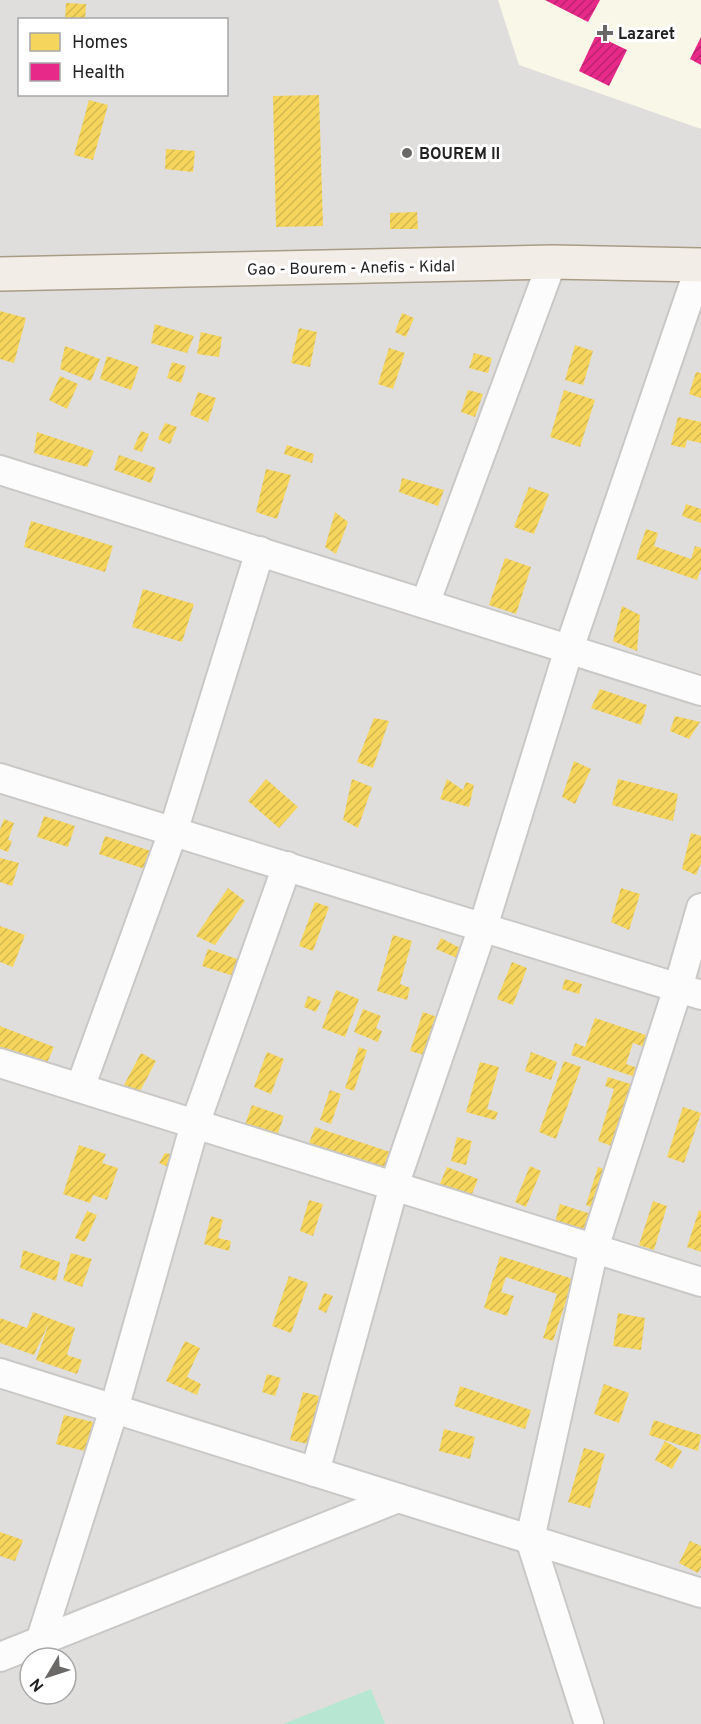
<svg xmlns="http://www.w3.org/2000/svg" width="701" height="1724" font-family="Overpass,sans-serif">
	<style>
		.residential { fill: #dfdedc; fill-rule: evenodd }
		.education { fill: #f8f7e8 }
		.pitch { fill: #b7e6d2 }
		.homes { fill: url(#homes-hatch) }
		.health { fill: url(#health-hatch) }
		.lines { fill: none; stroke-linecap: round; stroke-linejoin: round }
		.minor-casing { stroke: #c9c8c7; stroke-width: 32 }
		.major-casing { stroke: #a79c86; stroke-width: 36 }
		.minor { stroke: #fdfcfc; stroke-width: 28 }
		.major { stroke: #f3ede7; stroke-width: 33 }
		.poi-dot { fill: #6a6968; stroke: #fff; stroke-width: 2 }
		.labels { text-anchor: middle; stroke-width: 6; stroke-linejoin: round; paint-order: stroke }
		.poi-label { font-size: 16px; font-weight: bold; fill: #222; stroke: #fff; text-anchor: start }
		.street-label { font-size: 16px; fill: #222; stroke: #fff }
	</style>
	<defs>
		<pattern id="homes-hatch" width="6" height="6" patternUnits="userSpaceOnUse" patternTransform="scale(1.5)"><rect width="6" height="6" fill="#f6d55c"/><path d="M-1 1l2-2M0 6l6-6M5 7l2-2" fill="none" stroke="#d3b750"/></pattern>
		<pattern id="health-hatch" width="6" height="6" patternUnits="userSpaceOnUse" patternTransform="scale(1.5)"><rect width="6" height="6" fill="#e7298a"/><path d="M-1 1l2-2M0 6l6-6M5 7l2-2" fill="none" stroke="#bb2370"/></pattern>
	</defs>
	<rect width="100%" height="100%" fill="#f0eeeb"/>
	<path class="residential" d="M 0,0 L 701,0 L 701,1724 L 0,1724 ZM 20,20 L 226,20 L 226,94 L 20,94 ZM 30,1658 L 66,1658 L 66,1694 L 30,1694 Z"/>
	<polygon class="education" points="498,0 701,0 701,129 519,65"/>
	<polygon class="pitch" points="371,1689 385,1724 283,1724"/>
	<g class="homes">
		<polygon points="66,3 86,4 85,20 65,20"/>
		<polygon points="319,95 323,226 276,227 273,96"/>
		<polygon points="89,100 108,105 93,160 74,155"/>
		<polygon points="166,149 195,151 193,172 165,169"/>
		<polygon points="417,212 418,229 390,229 390,213"/>
		<polygon points="0,311 26,318 14,363 0,359"/>
		<polygon points="402,313 414,318 406,337 395,332"/>
		<polygon points="155,324 194,336 187,353 151,343"/>
		<polygon points="299,328 317,332 310,367 291,363"/>
		<polygon points="201,332 222,337 219,357 197,354"/>
		<polygon points="575,345 593,351 583,385 565,380"/>
		<polygon points="65,346 100,359 91,381 60,369"/>
		<polygon points="389,348 405,353 393,389 378,384"/>
		<polygon points="474,353 492,358 488,373 469,368"/>
		<polygon points="107,356 139,367 131,390 100,379"/>
		<polygon points="172,362 186,366 181,383 167,378"/>
		<polygon points="696,372 701,373 701,398 689,394"/>
		<polygon points="60,376 78,384 67,409 49,400"/>
		<polygon points="468,390 483,394 475,417 461,412"/>
		<polygon points="564,390 595,400 580,447 550,437"/>
		<polygon points="198,392 216,398 208,422 190,415"/>
		<polygon points="678,417 701,422 701,443 687,440 685,448 671,445"/>
		<polygon points="165,423 177,427 170,444 158,439"/>
		<polygon points="141,431 149,434 142,452 133,449"/>
		<polygon points="37,432 94,451 87,467 34,453"/>
		<polygon points="287,445 314,454 312,463 284,454"/>
		<polygon points="119,455 156,468 151,483 114,470"/>
		<polygon points="266,469 291,475 277,519 256,512"/>
		<polygon points="402,478 444,490 438,506 399,492"/>
		<polygon points="529,487 549,494 534,534 514,527"/>
		<polygon points="686,504 701,509 701,523 682,516"/>
		<polygon points="335,512 348,522 336,554 325,547"/>
		<polygon points="31,521 113,546 105,572 24,547"/>
		<polygon points="646,529 658,533 654,546 691,559 695,546 701,548 701,569 697,580 636,559"/>
		<polygon points="505,558 531,567 516,614 489,605"/>
		<polygon points="143,589 194,604 182,642 132,627"/>
		<polygon points="622,606 640,615 637,651 613,641"/>
		<polygon points="600,689 647,705 641,725 591,708"/>
		<polygon points="675,716 700,722 689,739 670,731"/>
		<polygon points="374,718 389,721 373,768 357,762"/>
		<polygon points="574,761 591,769 575,804 562,797"/>
		<polygon points="266,779 298,807 279,828 248,801"/>
		<polygon points="352,779 372,787 358,828 343,820"/>
		<polygon points="447,779 463,790 466,782 474,785 469,807 440,799"/>
		<polygon points="618,779 678,794 673,821 612,805"/>
		<polygon points="44,816 75,826 68,847 37,837"/>
		<polygon points="4,819 14,823 8,840 12,841 8,852 0,849 0,829"/>
		<polygon points="691,833 701,836 701,863 696,875 682,869"/>
		<polygon points="105,836 154,852 148,870 99,854"/>
		<polygon points="0,858 19,863 12,886 0,882"/>
		<polygon points="228,888 245,901 215,945 196,936"/>
		<polygon points="621,888 640,894 629,930 611,922"/>
		<polygon points="315,902 329,907 313,951 299,946"/>
		<polygon points="0,926 25,935 13,967 0,962"/>
		<polygon points="393,935 412,941 400,984 410,988 407,1000 377,991"/>
		<polygon points="441,938 460,948 457,958 436,949"/>
		<polygon points="208,949 243,961 237,977 202,966"/>
		<polygon points="512,962 527,968 513,1005 497,999"/>
		<polygon points="565,979 582,984 579,994 562,989"/>
		<polygon points="336,990 359,999 345,1037 322,1028"/>
		<polygon points="308,996 321,1001 316,1012 304,1007"/>
		<polygon points="363,1009 381,1016 376,1028 382,1031 378,1042 354,1032"/>
		<polygon points="423,1012 443,1019 431,1057 410,1051"/>
		<polygon points="595,1018 649,1036 645,1047 633,1043 626,1064 638,1068 635,1077 571,1055 575,1043 585,1047"/>
		<polygon points="0,1026 54,1047 46,1065 0,1050"/>
		<polygon points="359,1047 367,1050 354,1091 345,1088"/>
		<polygon points="267,1052 284,1059 271,1094 254,1087"/>
		<polygon points="531,1052 557,1062 551,1080 525,1071"/>
		<polygon points="141,1053 156,1061 139,1093 124,1085"/>
		<polygon points="564,1061 581,1067 556,1139 539,1132"/>
		<polygon points="480,1062 499,1067 487,1109 498,1112 495,1120 466,1112"/>
		<polygon points="608,1077 634,1085 614,1147 598,1141 614,1089 605,1086"/>
		<polygon points="330,1090 341,1094 331,1124 320,1120"/>
		<polygon points="252,1105 284,1116 277,1136 245,1125"/>
		<polygon points="683,1107 701,1113 684,1163 667,1157"/>
		<polygon points="315,1127 396,1154 390,1173 308,1146"/>
		<polygon points="457,1137 472,1141 466,1165 451,1161"/>
		<polygon points="79,1145 106,1154 102,1163 118,1168 107,1200 93,1195 90,1203 63,1194"/>
		<polygon points="165,1153 180,1156 175,1170 159,1163"/>
		<polygon points="530,1166 541,1171 526,1207 515,1202"/>
		<polygon points="447,1167 478,1179 470,1199 439,1186"/>
		<polygon points="598,1167 609,1171 597,1209 586,1205"/>
		<polygon points="309,1200 323,1204 313,1236 300,1231"/>
		<polygon points="653,1201 667,1206 654,1250 639,1245"/>
		<polygon points="560,1204 597,1216 591,1233 555,1222"/>
		<polygon points="699,1210 701,1211 701,1252 687,1247"/>
		<polygon points="87,1211 97,1215 85,1242 75,1238"/>
		<polygon points="211,1216 223,1220 218,1238 231,1241 229,1251 204,1244"/>
		<polygon points="23,1250 60,1262 56,1281 20,1268"/>
		<polygon points="71,1253 92,1259 82,1287 63,1280"/>
		<polygon points="500,1256 573,1279 553,1341 543,1338 557,1294 506,1277 501,1292 514,1296 507,1316 484,1308"/>
		<polygon points="289,1276 308,1283 291,1333 272,1326"/>
		<polygon points="324,1293 333,1296 326,1313 318,1309"/>
		<polygon points="33,1312 75,1328 67,1355 82,1360 77,1374 36,1360 49,1323 34,1355 0,1343 0,1318 27,1328"/>
		<polygon points="618,1313 645,1318 641,1350 613,1346"/>
		<polygon points="185,1341 200,1348 187,1377 201,1384 197,1395 166,1381"/>
		<polygon points="267,1374 281,1378 275,1396 262,1392"/>
		<polygon points="604,1384 629,1393 619,1423 594,1414"/>
		<polygon points="460,1386 531,1410 525,1429 454,1406"/>
		<polygon points="303,1392 319,1396 308,1444 290,1440"/>
		<polygon points="64,1415 97,1423 89,1452 56,1444"/>
		<polygon points="654,1420 701,1435 698,1451 649,1435"/>
		<polygon points="444,1429 475,1437 470,1459 439,1451"/>
		<polygon points="665,1441 682,1451 672,1469 655,1460"/>
		<polygon points="584,1448 605,1454 590,1508 568,1502"/>
		<polygon points="0,1532 23,1540 15,1561 0,1556"/>
		<polygon points="690,1541 701,1546 701,1567 698,1573 679,1563"/>
	</g>
	<g class="health">
		<polygon points="545,0 600,0 588,22"/>
		<polygon points="596,35 627,50 609,86 579,71"/>
		<polygon points="701,37 701,65 690,59"/>
	</g>
	<g class="lines">
		<g class="minor-casing">
			<g id="minor">
				<polyline points="0,470 701,691"/>
				<polyline points="425,604 552,262"/>
				<polyline points="0,778 701,995"/>
				<polyline points="0,1063 701,1282"/>
				<polyline points="80,1088 173,832 260,551"/>
				<polyline points="0,1373 701,1593"/>
				<polyline points="315,1472 394,1186 483,927 569,649 701,263"/>
				<polyline points="40,1642 114,1409 195,1124 287,866"/>
				<polyline points="0,1657 398,1498"/>
				<polyline points="589,1724 530,1539 594,1248 678,988 701,908"/>
			</g>
		</g>
		<g class="major-casing">
			<polyline id="major" points="0,274 552,262 701,265"/>
		</g>
		<use href="#minor" class="minor"/>
		<use href="#major" class="major"/>
	</g>
	<g class="poi-dot">
		<path d="M602 24h6v6h6v6h-6v6h-6v-6h-6v-6h6z"/>
		<circle cx="407" cy="153" r="6"/>
	</g>
	<g class="labels">
		<g class="poi-label">
			<text x="618" y="39">Lazaret</text>
			<text x="419" y="159">BOUREM II</text>
		</g>
		<g class="street-label">
			<text transform="translate(351 267) rotate(-1)" y="6">Gao - Bourem - Anefis - Kidal</text>
		</g>
	</g>
	<rect x="18" y="18" width="210" height="78" fill="#ffffff" stroke="#a7a7a7" stroke-width="1.5"/>
	<rect x="30" y="33" width="30" height="18" fill="#f6d55c" stroke="#a7a7a7" stroke-width="1.5"/>
	<text x="72" y="48" font-size="18" fill="#222222">Homes</text>
	<rect x="30" y="63" width="30" height="18" fill="#e7298a" stroke="#a7a7a7" stroke-width="1.5"/>
	<text x="72" y="78" font-size="18" fill="#222222">Health</text>
	<g transform="translate(48 1676) rotate(231)"><circle r="28" fill="#ffffff" stroke="#a7a7a7" stroke-width="1.5"/>
	<path d="M0-4.5L10 22L0 15L-10 22Z" fill="#6a6968"/>
	<text y="-9" font-size="16" font-weight="bold" text-anchor="middle" fill="#222222">N</text>
	</g>
</svg>
